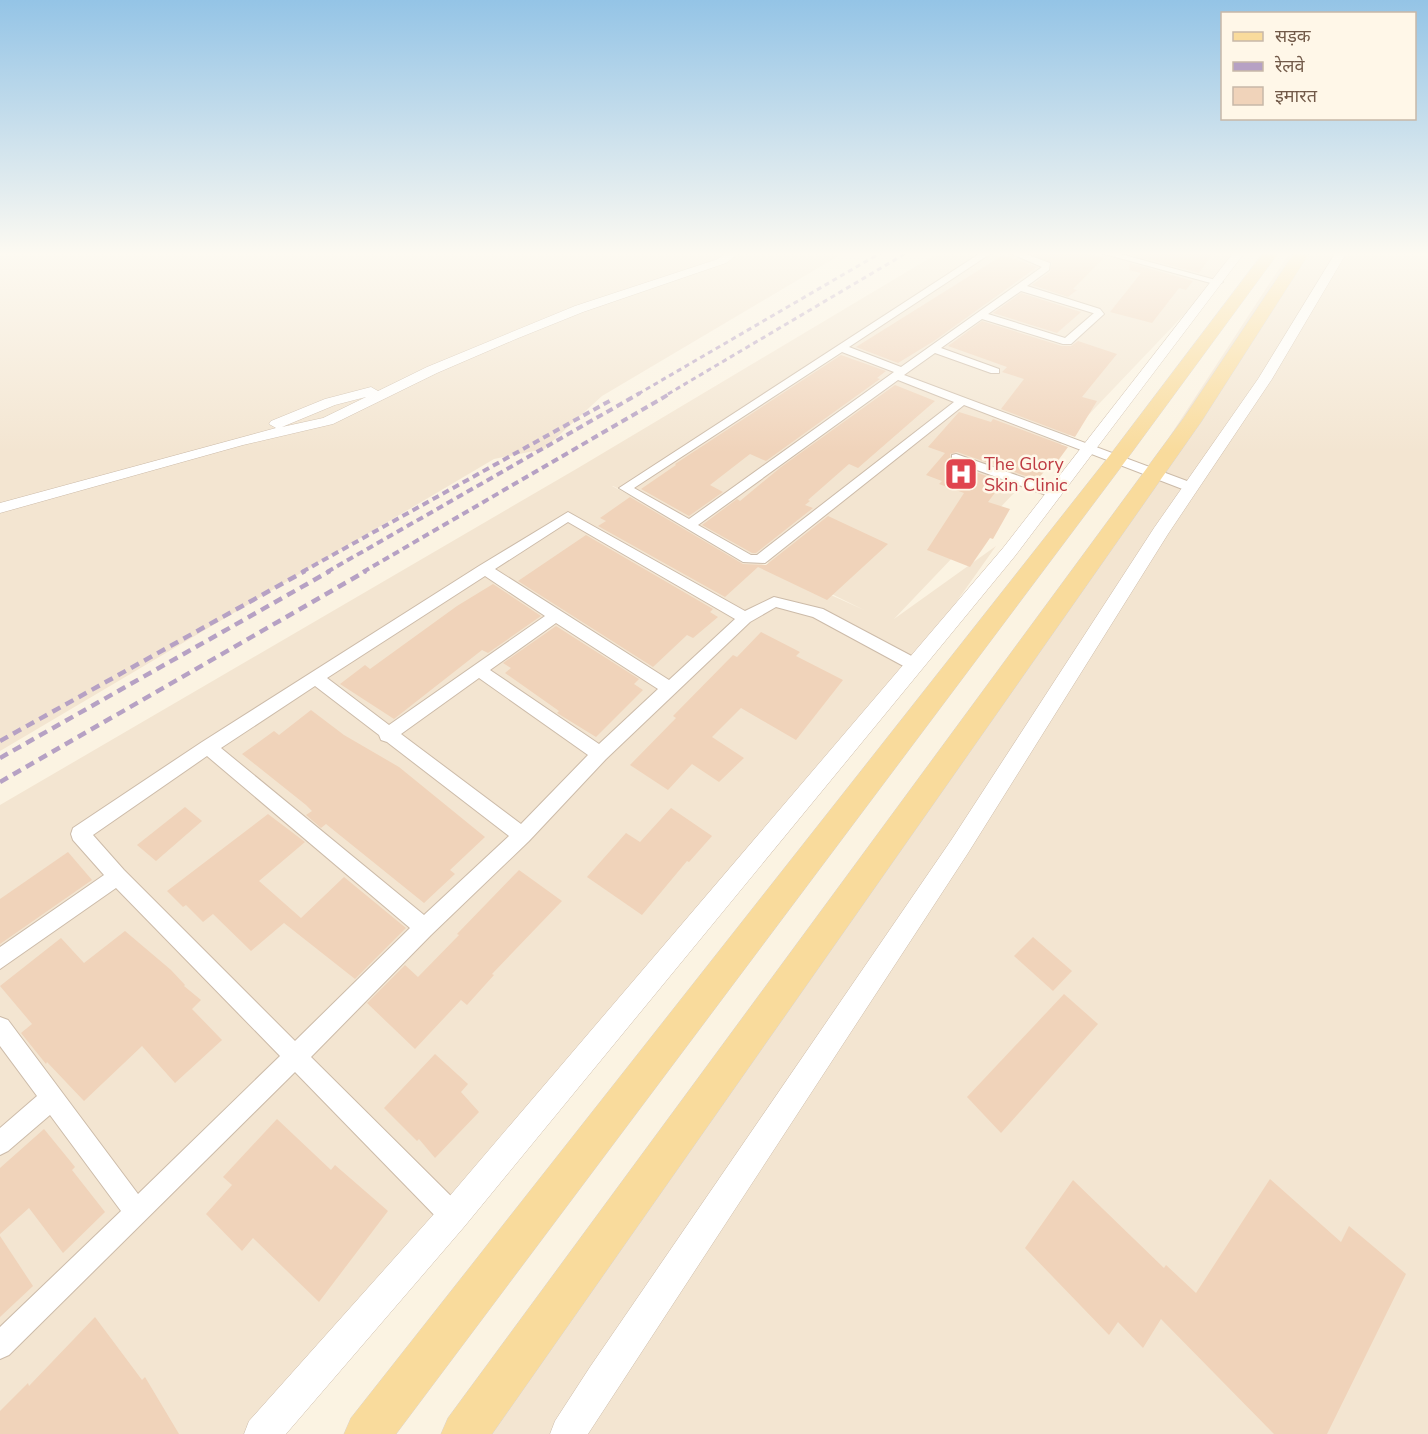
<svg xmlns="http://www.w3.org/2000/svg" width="1428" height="1434" font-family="'Nunito Sans','Noto Sans Devanagari',sans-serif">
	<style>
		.residential { fill: #f3e5d1; fill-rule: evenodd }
		.building { fill: #f0d3ba }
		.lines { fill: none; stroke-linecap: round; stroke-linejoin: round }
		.minor-casing { stroke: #ccbba9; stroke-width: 2 }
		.tertiary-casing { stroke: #ccbba9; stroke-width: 1 }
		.primary-casing { stroke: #dad4d0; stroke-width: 1 }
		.minor { fill: #fff; fill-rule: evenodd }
		.tertiary { fill: #fff; fill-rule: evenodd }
		.primary { fill: #f9db9c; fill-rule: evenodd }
		.rail-far2 { stroke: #b6a1c4; stroke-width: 3; stroke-dasharray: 5 4; stroke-linecap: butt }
		.rail-far1 { stroke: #b6a1c4; stroke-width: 4; stroke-dasharray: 7 4.5; stroke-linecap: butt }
		.rail { stroke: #b6a1c4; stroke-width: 4.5; stroke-dasharray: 9 6; stroke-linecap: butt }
		.labels { text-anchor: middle; stroke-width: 5; stroke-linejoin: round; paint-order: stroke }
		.far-health-label { font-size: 18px; fill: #be3a42; stroke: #fff7e8; text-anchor: start }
	</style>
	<rect width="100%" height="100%" fill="#fbf3e2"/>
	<g class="residential">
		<polygon points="0,252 845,252 602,396 544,449 494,459 0,751"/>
		<path d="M 940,252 L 1239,252 L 1216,281 L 894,619 L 996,546 L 913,663 L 276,1434 L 0,1434 L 0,805 L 578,468 ZM 612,486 L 613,486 L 864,610 L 753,560 Z"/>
		<polygon points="1290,252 1428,252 1428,1434 484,1434 1005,689"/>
	</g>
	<g class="building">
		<polygon points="1036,252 1082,252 1104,258 1073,289 1077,290 1068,297 1032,285 1050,272 1052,263 1033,255"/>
		<polygon points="1131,252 1214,252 1199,273 1131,255"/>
		<polygon points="1003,255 1037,267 934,341 898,363 856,347"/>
		<polygon points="1130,263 1193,281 1186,290 1179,288 1152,323 1110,312 1141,273 1129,270"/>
		<polygon points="1021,293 1081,312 1057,333 993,313"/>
		<polygon points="982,321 1062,346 1071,346 1078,341 1117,354 1082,397 1097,401 1075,437 1001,409 1024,379 1002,372 1007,367 948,346"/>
		<polygon points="841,355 886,371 877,378 880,379 766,461 750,454 710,485 723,492 689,516 641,489 676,465 675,464"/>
		<polygon points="895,385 935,401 858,468 849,464 808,500 810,501 805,505 813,508 756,553 752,553 702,525 737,499 740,501 781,467"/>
		<polygon points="959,412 991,422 993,419 1068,447 1057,462 1053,461 1037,480 957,452 950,454 951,463 1003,482 988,502 1010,509 993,539 990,538 970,567 927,550 964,493 939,484 942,481 926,475 945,453 928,447"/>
		<polygon points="630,497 743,564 766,565 828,516 888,544 827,600 758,567 725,597 598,526 606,521 600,518"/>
		<polygon points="586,535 713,609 710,612 718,617 693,638 687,635 653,667 518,581"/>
		<polygon points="493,584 541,616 488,653 482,650 394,719 340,684 365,665 370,669 457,606"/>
		<polygon points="556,626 639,679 634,684 643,690 596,737 557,713 559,711 505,673 511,668 503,663"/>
		<polygon points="761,632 800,652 796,656 843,680 796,740 741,708 712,737 744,758 719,782 692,764 668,790 630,765 676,718 673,716 733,655 737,657"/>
		<polygon points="311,710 344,735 399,767 485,837 450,870 455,874 424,903 326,824 321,828 306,815 312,811 306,805 242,754 274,731 279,735"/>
		<polygon points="185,807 202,821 156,861 137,845"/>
		<polygon points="671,808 712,836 689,862 687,861 642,915 587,877 626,833 640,842"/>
		<polygon points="268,814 305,842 259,881 301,918 344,877 406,928 355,979 284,923 251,951 213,914 203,922 186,905 183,907 167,891"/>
		<polygon points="68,852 92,880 0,944 0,899"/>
		<polygon points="519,870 562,901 492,974 494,975 467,1005 461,1000 415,1049 367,1003 405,965 418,977 459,935 457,934"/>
		<polygon points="125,931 171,970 185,985 184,986 201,1000 192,1009 222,1040 175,1083 142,1046 84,1101 47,1062 46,1064 21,1033 32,1024 0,986 61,938 84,963"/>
		<polygon points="1033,937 1072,971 1053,991 1014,956"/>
		<polygon points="1064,994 1098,1024 1001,1133 967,1097"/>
		<polygon points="435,1054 468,1084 461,1092 479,1112 435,1158 419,1139 417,1141 384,1108"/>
		<polygon points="277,1119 331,1170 335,1165 388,1211 319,1302 253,1238 242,1251 206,1214 232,1185 223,1177"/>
		<polygon points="44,1129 75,1167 72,1170 105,1212 63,1253 29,1208 0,1234 0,1168"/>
		<polygon points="1270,1179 1341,1242 1349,1226 1406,1274 1327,1434 1274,1434 1161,1319 1143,1348 1118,1322 1109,1335 1025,1248 1073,1180 1164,1268 1166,1265 1196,1293"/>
		<polygon points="0,1236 33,1286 0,1317"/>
		<polygon points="95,1317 142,1380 145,1377 179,1434 0,1434 0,1411 28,1383 29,1386"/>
	</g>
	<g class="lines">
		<g class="minor-casing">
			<g id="minor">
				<path d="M 982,252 L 993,252 L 849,347 L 901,367 L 1042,267 L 1007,252 L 1020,252 L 1050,263 L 1049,270 L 1027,286 L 1100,309 L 1104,314 L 1071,344 L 1063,344 L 982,319 L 941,348 L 999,369 L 999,373 L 991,373 L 935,353 L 904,375 L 1195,484 L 1196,487 L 1195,490 L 1185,490 L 964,405 L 765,563 L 743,562 L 619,488 ZM 1021,291 L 1093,313 L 1094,313 L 1065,338 L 988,314 ZM 842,352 L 894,372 L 689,519 L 634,488 ZM 898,380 L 954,402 L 757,555 L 751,555 L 698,525 Z"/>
				<polygon points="1097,252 1113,252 1223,282 1218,285"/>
				<polygon points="956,454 1059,490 1060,493 1054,497 1049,496 952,461 952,455"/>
				<path d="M 568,512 L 745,611 L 774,597 L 823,609 L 921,661 L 923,665 L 921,669 L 909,669 L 813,617 L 776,607 L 750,622 L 606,759 L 529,841 L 431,935 L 311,1057 L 462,1207 L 465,1216 L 462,1225 L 453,1228 L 444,1225 L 295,1072 L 9,1355 L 0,1359 L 0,1327 L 121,1211 L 50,1115 L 8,1151 L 0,1155 L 0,1128 L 37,1096 L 0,1046 L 0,1017 L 8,1020 L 138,1194 L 280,1056 L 116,888 L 0,969 L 0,947 L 104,875 L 73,840 L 71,834 L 73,828 L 202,742 L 479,566 ZM 568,522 L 735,619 L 669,680 L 495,569 ZM 485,576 L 545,616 L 389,725 L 327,678 ZM 556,623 L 658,689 L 599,744 L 490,670 ZM 479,678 L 588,755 L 521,824 L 401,734 ZM 315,686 L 379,735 L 381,740 L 387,742 L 509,836 L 424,915 L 221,748 ZM 207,756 L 410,928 L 295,1041 L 124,870 L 93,835 Z"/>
			</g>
		</g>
		<g class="tertiary-casing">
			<g id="tertiary">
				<path d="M 728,252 L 741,252 L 726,263 L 583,312 L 516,339 L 437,373 L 333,424 L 243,445 L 0,513 L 0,503 L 276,428 L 269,424 L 271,421 L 325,399 L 371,387 L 378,391 L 427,367 L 575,306 L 718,259 ZM 366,397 L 323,418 L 282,427 L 335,405 Z"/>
				<polygon points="1234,252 1245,252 1015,556 464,1227 286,1434 244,1434 249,1421 442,1205 1003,548"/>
				<polygon points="1336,252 1347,252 1272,379 1168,534 968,853 588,1434 550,1434 555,1421 590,1367 952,839 1154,528 1258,379"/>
			</g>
		</g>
		<g class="primary-casing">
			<g id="primary">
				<polygon points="1264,252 1279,252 1124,463 396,1434 344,1434 351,1418 1110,455"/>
				<polygon points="1295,252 1310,252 1201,422 492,1434 441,1434 448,1418 1183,419"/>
			</g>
		</g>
		<use href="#minor" class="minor"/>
		<use href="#tertiary" class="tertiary"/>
		<use href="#primary" class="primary"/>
		<g class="rail-far2">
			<polyline points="638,394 882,252"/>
			<polyline points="668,394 908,252"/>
		</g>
		<g class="rail-far1">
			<polyline points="302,572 613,399"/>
			<polyline points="327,572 640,393"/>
			<polyline points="363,572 671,393"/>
		</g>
		<g class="rail">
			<polyline points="0,741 305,571"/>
			<polyline points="0,758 330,571"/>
			<polyline points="0,782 366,571"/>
		</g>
	</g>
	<linearGradient id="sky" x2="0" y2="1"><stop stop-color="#94c4e6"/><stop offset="0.56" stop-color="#fdfaf2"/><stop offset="1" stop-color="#fdfaf2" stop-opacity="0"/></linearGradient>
	<rect width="1428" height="453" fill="url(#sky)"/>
	<defs>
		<g id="hospital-square" transform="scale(1.725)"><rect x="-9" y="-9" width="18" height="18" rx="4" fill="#e0444e" stroke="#fff7e8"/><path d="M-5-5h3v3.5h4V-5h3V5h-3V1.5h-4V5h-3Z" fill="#fff"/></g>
	</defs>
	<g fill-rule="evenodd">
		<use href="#hospital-square" x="961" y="474"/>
	</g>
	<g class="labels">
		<g class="far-health-label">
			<text x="984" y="470">The Glory<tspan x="984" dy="21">Skin Clinic</tspan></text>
		</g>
	</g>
	<rect x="1221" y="12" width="195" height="108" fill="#fff7e8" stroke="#c7b8a8" stroke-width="1.5"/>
	<rect x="1233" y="32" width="30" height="9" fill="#f9db9c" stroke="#c7b8a8" stroke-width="1.5"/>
	<text x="1275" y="42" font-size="18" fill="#725a49">सड़क</text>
	<rect x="1233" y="62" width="30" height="9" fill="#b6a1c4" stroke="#c7b8a8" stroke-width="1.5"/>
	<text x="1275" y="72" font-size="18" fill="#725a49">रेलवे</text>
	<rect x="1233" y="87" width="30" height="18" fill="#f0d3ba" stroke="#c7b8a8" stroke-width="1.5"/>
	<text x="1275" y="102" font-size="18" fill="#725a49">इमारत</text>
</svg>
